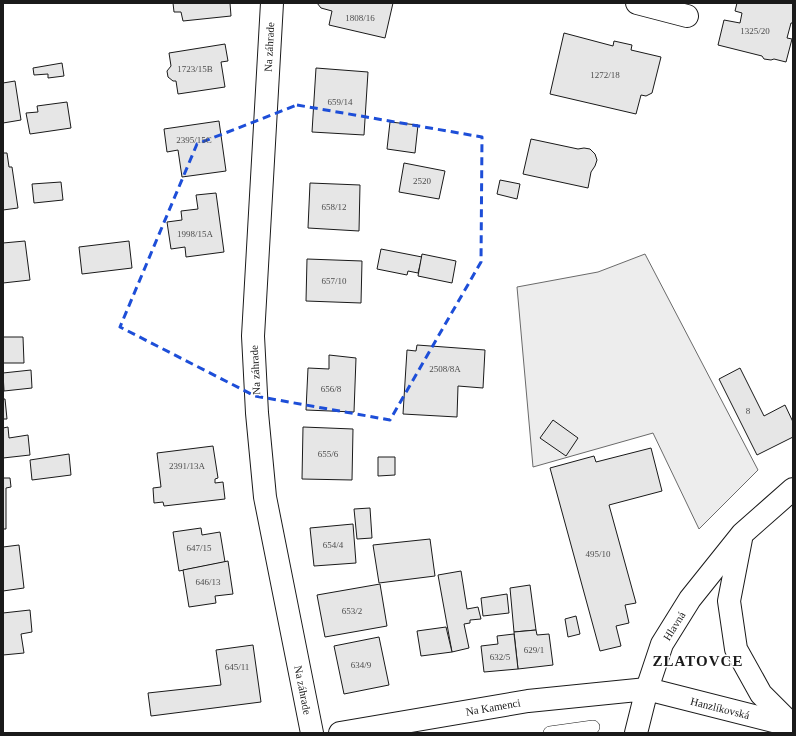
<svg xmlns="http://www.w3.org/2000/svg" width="796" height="736" font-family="Georgia,serif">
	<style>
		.built { fill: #ededed; stroke: #6a6a6a }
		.building { fill: #e6e6e6; stroke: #1a1a1a }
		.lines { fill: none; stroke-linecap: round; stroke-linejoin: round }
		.lane-casing { stroke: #1a1a1a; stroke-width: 14 }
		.street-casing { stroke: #1a1a1a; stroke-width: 24 }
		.secondary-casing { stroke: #1a1a1a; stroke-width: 24 }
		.lane { stroke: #fff; stroke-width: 13 }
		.street { stroke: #fff; stroke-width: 22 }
		.secondary { stroke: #fff; stroke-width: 22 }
		.marked { fill: none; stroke: #1d4ed8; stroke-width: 3; stroke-dasharray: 8 5; stroke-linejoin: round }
		.labels { text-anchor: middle; stroke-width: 3; stroke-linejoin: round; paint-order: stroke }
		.number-label { font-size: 9px; fill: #4d4d4d }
		.street-label { font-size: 11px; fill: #1a1a1a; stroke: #fff }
		.district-label { font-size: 15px; font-weight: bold; letter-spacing: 1px; fill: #1a1a1a; stroke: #fff }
	</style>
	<rect width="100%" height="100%" fill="#fff"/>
	<polygon class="built" points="645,254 758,470 699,529 653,433 533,467 517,287 598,272"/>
	<g class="building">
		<polygon points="173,3 230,3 231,16 183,21 181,12 174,12"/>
		<polygon points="317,3 393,3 385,38 329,25 332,11 321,8"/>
		<polygon points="737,3 793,3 793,23 791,23 787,38 792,39 786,62 774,59 771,60 764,59 762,56 718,45 724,20 740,23 742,13 735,11"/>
		<polygon points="564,33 613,46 614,41 632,45 631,50 661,57 652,93 646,96 641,95 636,114 550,94"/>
		<polygon points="225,44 228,61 221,62 225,87 178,94 176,81 173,81 168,77 167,71 171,66 169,53"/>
		<polygon points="62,63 64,76 48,78 48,74 34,75 33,68"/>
		<polygon points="316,68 368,72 364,135 312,132"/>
		<polygon points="15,81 21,120 3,123 3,83"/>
		<polygon points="67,102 71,128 30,134 26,113 38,112 37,106"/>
		<polygon points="219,121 226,171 182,177 178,150 167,152 164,129"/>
		<polygon points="390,122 418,125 415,153 387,149"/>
		<polygon points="531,139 578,149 584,148 590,149 595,154 597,160 595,166 591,172 588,188 523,174"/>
		<polygon points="3,153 7,153 9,167 12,167 18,208 3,210"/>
		<polygon points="404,163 445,171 439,199 399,192"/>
		<polygon points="500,180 520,184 517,199 497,194"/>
		<polygon points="61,182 63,200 34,203 32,184"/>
		<polygon points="310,183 360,185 359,231 308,228"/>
		<polygon points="216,193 224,252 186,257 185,247 171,249 167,222 182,220 181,211 198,209 196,195"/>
		<polygon points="25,241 30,280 3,283 3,243"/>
		<polygon points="129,241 132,268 82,274 79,247"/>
		<polygon points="381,249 422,257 418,273 408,271 407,275 377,269"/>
		<polygon points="422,254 456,261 452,283 418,276"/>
		<polygon points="307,259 362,261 361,303 306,301"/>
		<polygon points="3,331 3,337 23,337 24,363 3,363"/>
		<polygon points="417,345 485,350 483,388 458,386 457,417 403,414 407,350 416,351"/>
		<polygon points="329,355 356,358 354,412 306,410 308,368 329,369"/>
		<polygon points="740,368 764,416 785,405 793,422 793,437 757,455 719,379"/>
		<polygon points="31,370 32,388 4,391 3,373"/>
		<polygon points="3,399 5,399 7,419 3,419"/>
		<polygon points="553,420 578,438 566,456 540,438"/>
		<polygon points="8,427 9,438 28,435 30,455 3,458 3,428"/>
		<polygon points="303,427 353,429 352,480 302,479"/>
		<polygon points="213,446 218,478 215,479 215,483 223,482 225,499 164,506 163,502 154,503 153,488 161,487 157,453"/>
		<polygon points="651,448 662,491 609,505 636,603 625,605 629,623 616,626 621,646 600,651 550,468 594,456 596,462"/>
		<polygon points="69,454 71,475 32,480 30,460"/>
		<polygon points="378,457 395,457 395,475 378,476"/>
		<polygon points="3,478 10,478 11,487 6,488 6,529 3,529"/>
		<polygon points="370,508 372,538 357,539 354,509"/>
		<polygon points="353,524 356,563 314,566 310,528"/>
		<polygon points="201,528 202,535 220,532 225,562 179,571 173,532"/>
		<polygon points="430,539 435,576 379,583 373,545"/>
		<polygon points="19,545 24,588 3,591 3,547"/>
		<polygon points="228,561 233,594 215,596 216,603 189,607 183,570"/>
		<polygon points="461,571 467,609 478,607 481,619 470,620 470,623 464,624 469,648 452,652 438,575"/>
		<polygon points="380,584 387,626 325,637 317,595"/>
		<polygon points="530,585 536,630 514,632 510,588"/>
		<polygon points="507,594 509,613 483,616 481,598"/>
		<polygon points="30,610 32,632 21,634 24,653 3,655 3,613"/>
		<polygon points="576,616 580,634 568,637 565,619"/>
		<polygon points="446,627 452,652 421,656 417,631"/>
		<polygon points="536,630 537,635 549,634 553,665 518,669 514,632"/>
		<polygon points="514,634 518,669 484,672 481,646 498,644 497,636"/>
		<polygon points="379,637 389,685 344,694 334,646"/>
		<polygon points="253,645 261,702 151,716 148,693 221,685 216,650"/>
	</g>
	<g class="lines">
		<g class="lane-casing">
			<polyline id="lane" points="550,733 593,727"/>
		</g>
		<g class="street-casing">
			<g id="street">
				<polyline points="272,3 253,336 257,413 265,497 312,733"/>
				<polyline points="637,3 687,16"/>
				<polyline points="340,733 528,701 647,689 636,733"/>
			</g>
		</g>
		<g class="secondary-casing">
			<g id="secondary">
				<polyline points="793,489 742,534 690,599 662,644 647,689 793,726"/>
				<polyline points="741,539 729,601 736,649 761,694 793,726"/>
			</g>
		</g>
		<use href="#lane" class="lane"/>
		<use href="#street" class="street"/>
		<use href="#secondary" class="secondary"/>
	</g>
	<path class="marked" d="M 297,105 L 482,137 L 481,262 L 390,420 L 255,396 L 120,327 L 197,144 Z"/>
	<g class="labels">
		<g class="number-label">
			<text x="360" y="21">1808/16</text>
			<text x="755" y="34">1325/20</text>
			<text x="195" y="72">1723/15B</text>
			<text x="605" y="78">1272/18</text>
			<text x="340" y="105">659/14</text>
			<text x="194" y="143">2395/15C</text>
			<text x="422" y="184">2520</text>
			<text x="334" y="210">658/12</text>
			<text x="195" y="237">1998/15A</text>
			<text x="334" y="284">657/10</text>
			<text x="445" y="372">2508/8A</text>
			<text x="331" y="392">656/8</text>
			<text x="748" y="414">8</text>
			<text x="328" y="457">655/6</text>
			<text x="187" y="469">2391/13A</text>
			<text x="333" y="548">654/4</text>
			<text x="199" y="551">647/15</text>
			<text x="598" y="557">495/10</text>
			<text x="208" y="585">646/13</text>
			<text x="352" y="614">653/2</text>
			<text x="534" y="653">629/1</text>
			<text x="500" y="660">632/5</text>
			<text x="361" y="668">634/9</text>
			<text x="237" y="670">645/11</text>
		</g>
		<g class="street-label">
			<text transform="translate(269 47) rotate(-87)" y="4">Na záhrade</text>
			<text transform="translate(255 370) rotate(-93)" y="4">Na záhrade</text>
			<text transform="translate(674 626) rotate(-58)" y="4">Hlavná</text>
			<text transform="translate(303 690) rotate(79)" y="4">Na záhrade</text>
			<text transform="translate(493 707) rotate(-10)" y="4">Na Kamenci</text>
			<text transform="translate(720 708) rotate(14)" y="4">Hanzlíkovská</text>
		</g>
		<g class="district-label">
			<text x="698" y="666">ZLATOVCE</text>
		</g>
	</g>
	<rect width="796" height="736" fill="none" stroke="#1a1a1a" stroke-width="8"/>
</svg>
